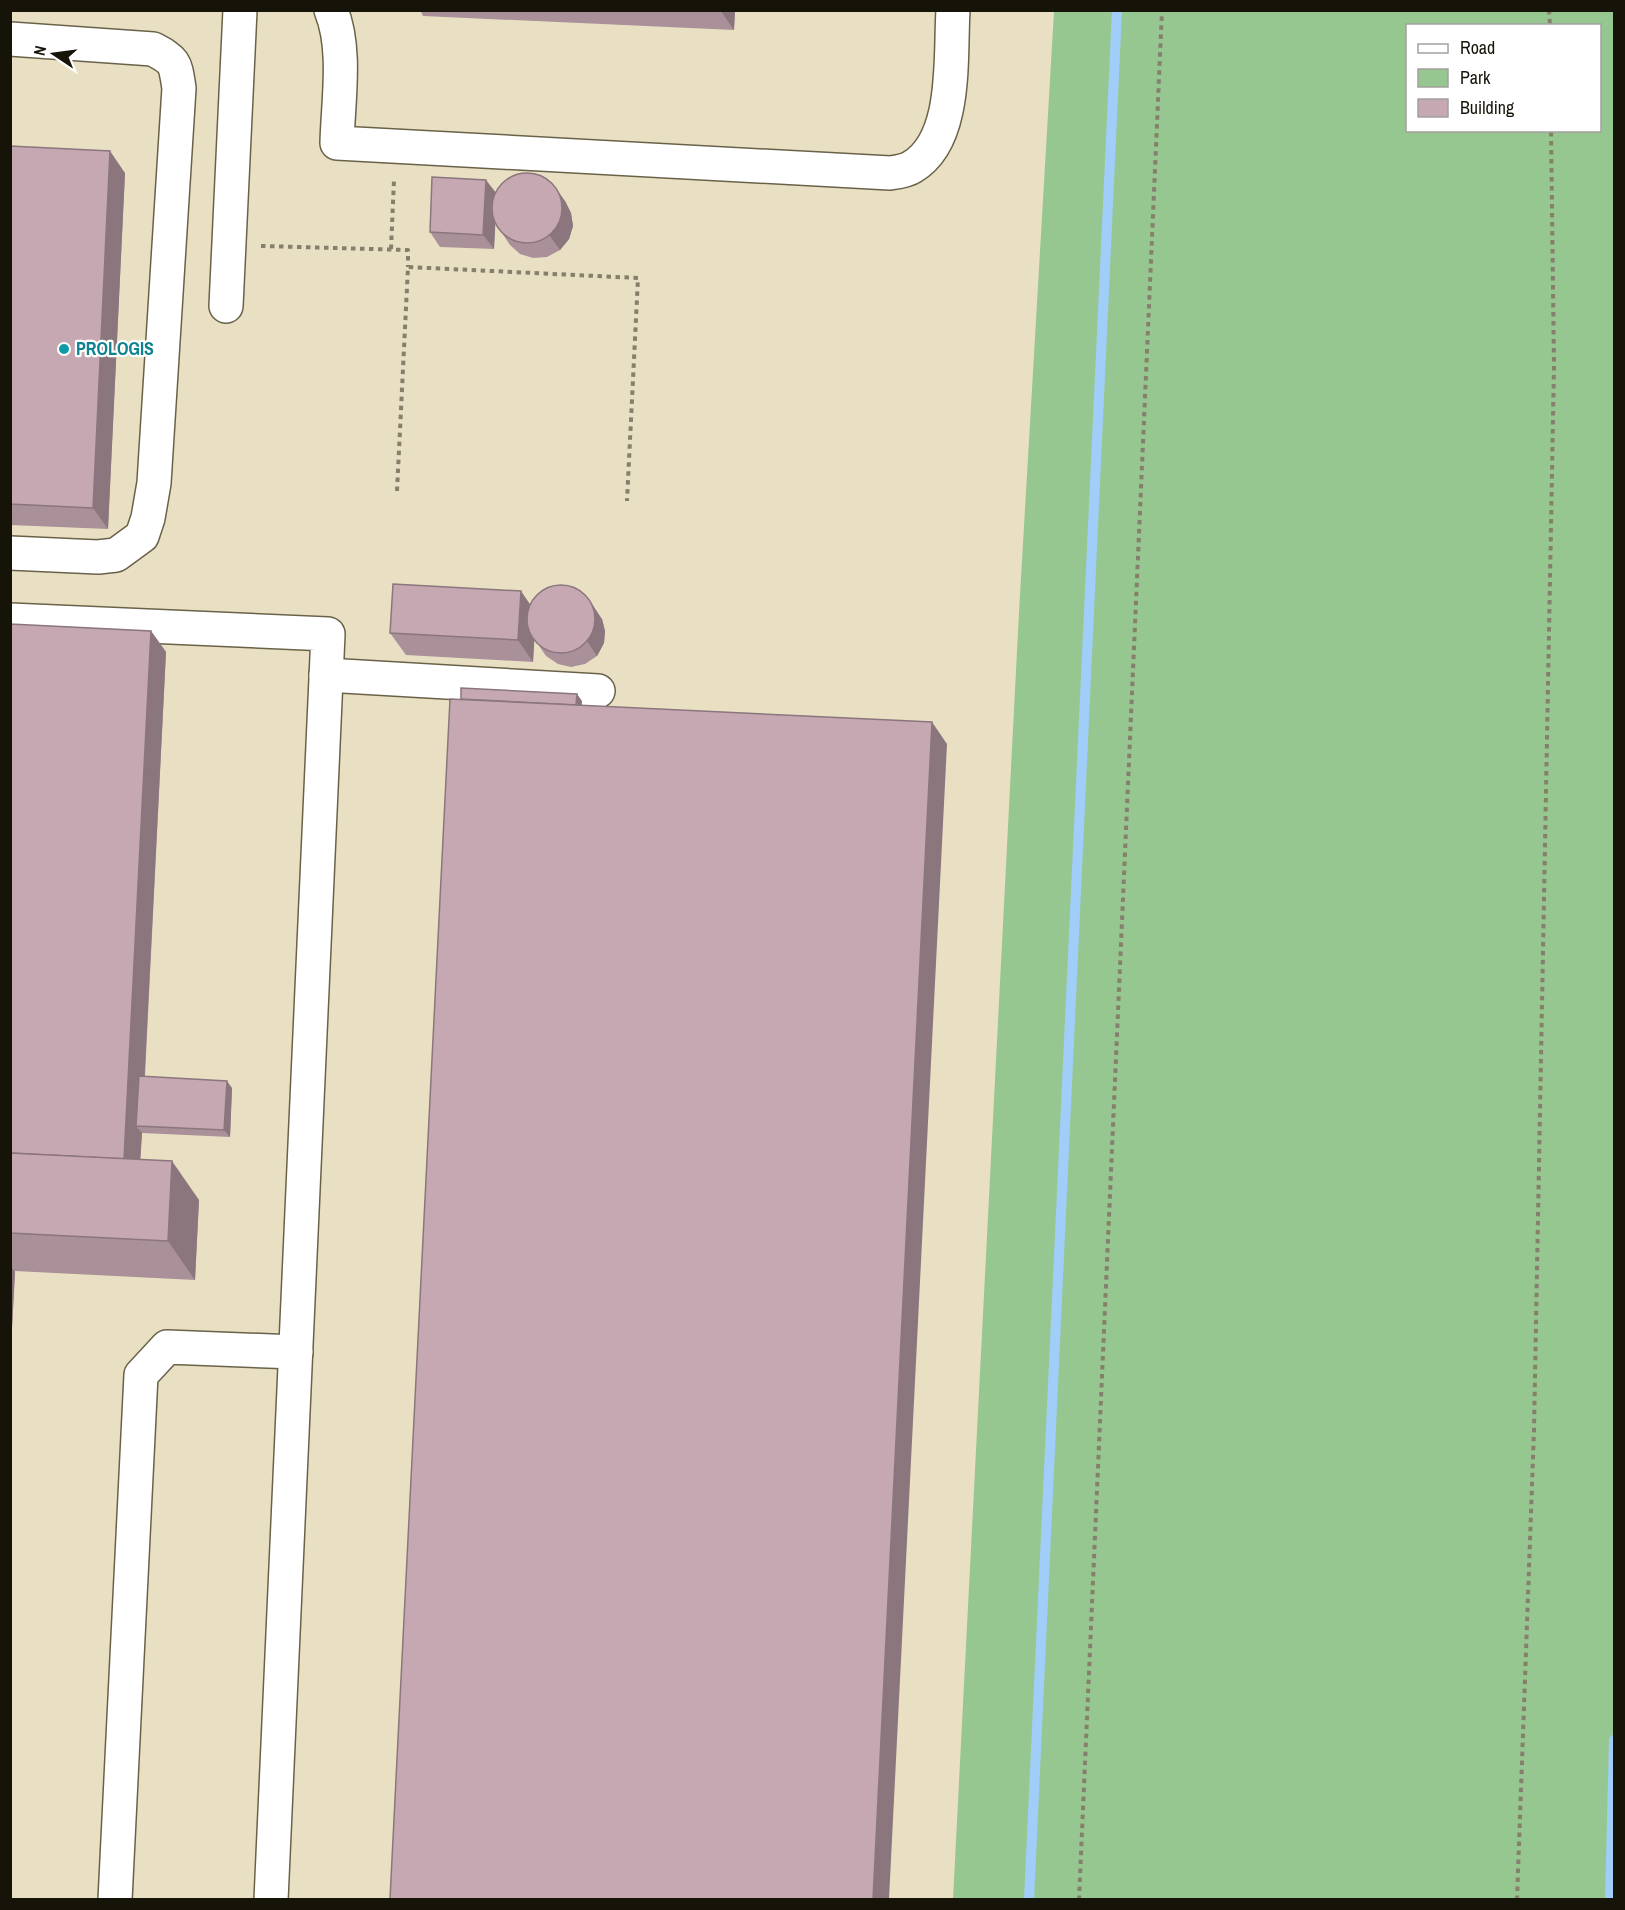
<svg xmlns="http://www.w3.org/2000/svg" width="1625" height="1910" font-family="'Archivo Narrow',sans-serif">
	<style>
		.green { fill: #97c791; fill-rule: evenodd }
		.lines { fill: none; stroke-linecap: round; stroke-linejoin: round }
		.stream { stroke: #a1cef8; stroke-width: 10 }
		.minor-casing { stroke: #696249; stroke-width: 36 }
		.path { stroke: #857f6b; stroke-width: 4; stroke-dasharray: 4.5 4.5; stroke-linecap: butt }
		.minor { stroke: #fff; stroke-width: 33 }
		.wall { fill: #aa9099 }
		.shaded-wall { fill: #8b767d }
		.building { fill: #c6a8b2; stroke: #8b767d; stroke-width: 1.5 }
		.culture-dot { fill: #0f9aa8; stroke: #fff; stroke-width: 2 }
		.labels { text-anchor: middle; stroke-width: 4.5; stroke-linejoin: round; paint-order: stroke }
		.culture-label { font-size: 18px; font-weight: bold; fill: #0d838f; stroke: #fff; text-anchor: start }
	</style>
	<rect width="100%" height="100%" fill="#e9e0c4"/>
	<path class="green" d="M 1054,11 L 1614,11 L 1614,1899 L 953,1899 L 1019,612 ZM 1408,26 L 1600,26 L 1600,130 L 1408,130 Z"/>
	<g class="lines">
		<g class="stream">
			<polyline points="1029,1900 1117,10"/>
			<polyline points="1610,1900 1614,1740"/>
		</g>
		<g class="minor-casing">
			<g id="minor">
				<path d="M 331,10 C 347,49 338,101 337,143 L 890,173 C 897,172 906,171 912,167 C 958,140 950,56 953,10"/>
				<path d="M 10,39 L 153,49 C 176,61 175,63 179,88 L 154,483 L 148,518 L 142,536 L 116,555 L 98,557 L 10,553"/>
				<polyline points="226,306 240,10"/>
				<polyline points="10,620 328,634 271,1900"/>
				<polyline points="326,675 598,691"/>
				<polyline points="115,1900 141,1375 167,1347 296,1352"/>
			</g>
		</g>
		<g class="path">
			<polyline points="1549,10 1550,26"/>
			<polyline points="261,246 408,250 408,267"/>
			<polyline points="391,249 394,180"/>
			<polyline points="397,491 408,267 638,278 627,501"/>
			<polyline points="1079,1900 1162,10"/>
			<polyline points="1517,1900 1534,1430 1554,366 1551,130"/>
		</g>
		<use href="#minor" class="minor"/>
	</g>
	<g class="wall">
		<polygon points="420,10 735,10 734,30 423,16"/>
		<polygon points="10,146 125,173 108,529 10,525"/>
		<polygon points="496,194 565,201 571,213 573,226 569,239 560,250 547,257 533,258 520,254 510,245 500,230 495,221 494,249 440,247 430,232"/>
		<polygon points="530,605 602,619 605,631 604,643 597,656 585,664 571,667 558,664 546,656 534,638 533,662 406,655 390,633"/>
		<polygon points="10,624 151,631 166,652 145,1076 232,1088 230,1137 142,1133 140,1159 199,1200 195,1280 15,1271 10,1366"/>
	</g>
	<g class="shaded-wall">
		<polygon points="720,10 735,10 734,30"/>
		<polygon points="110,151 125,173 108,529 93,508"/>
		<polygon points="486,180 497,194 494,249 483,235"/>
		<polygon points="555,187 565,201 571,213 573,226 569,239 560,250 550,236"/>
		<polygon points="521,591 536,613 533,662 518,640"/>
		<polygon points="592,604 602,619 605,631 604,643 597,656 587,641"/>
		<polygon points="151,631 166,652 142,1126 136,1126 142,1133 138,1198 123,1176"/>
		<polygon points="577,694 582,701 581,726 576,719"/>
		<polygon points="932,722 947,744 889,1899 873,1899"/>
		<polygon points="227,1081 232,1088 230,1137 224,1130"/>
		<polygon points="172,1161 199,1200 195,1280 168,1241"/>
		<polygon points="10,1265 15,1272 10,1366"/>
	</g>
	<g class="building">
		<polygon points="10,146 110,151 93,508 10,504"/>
		<circle cx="527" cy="208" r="35"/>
		<polygon points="432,177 486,180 483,235 430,232"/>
		<polygon points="393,584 521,591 518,640 390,633"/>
		<circle cx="561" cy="619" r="34"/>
		<polygon points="10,624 151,631 124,1159 10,1153"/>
		<polygon points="461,688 577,694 576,705 461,699"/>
		<polygon points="450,699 932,722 873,1899 390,1899"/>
		<polygon points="139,1076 227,1081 224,1130 136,1126"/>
		<polygon points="10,1153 172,1161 168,1241 10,1233"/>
	</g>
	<circle class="culture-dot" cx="64" cy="349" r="6"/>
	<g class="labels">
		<g class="culture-label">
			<text x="76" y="355">PROLOGIS</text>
		</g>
	</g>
	<rect width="1625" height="1910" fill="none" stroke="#161309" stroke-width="24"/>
	<rect x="1406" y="24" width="195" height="108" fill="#ffffff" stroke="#a2a19d" stroke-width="1.5"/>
	<rect x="1418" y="44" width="30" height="9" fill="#ffffff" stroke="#a2a19d" stroke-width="1.5"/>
	<text x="1460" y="54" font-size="18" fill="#161309">Road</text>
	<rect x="1418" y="69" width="30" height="18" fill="#97c791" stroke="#a2a19d" stroke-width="1.5"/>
	<text x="1460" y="84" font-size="18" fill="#161309">Park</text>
	<rect x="1418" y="99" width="30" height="18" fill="#c6a8b2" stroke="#a2a19d" stroke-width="1.5"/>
	<text x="1460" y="114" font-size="18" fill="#161309">Building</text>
	<g transform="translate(54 54) rotate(283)" stroke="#ffffff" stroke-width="4.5" paint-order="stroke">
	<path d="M0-4.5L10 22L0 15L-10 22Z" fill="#161309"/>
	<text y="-9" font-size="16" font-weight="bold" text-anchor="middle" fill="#161309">N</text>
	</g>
</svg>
